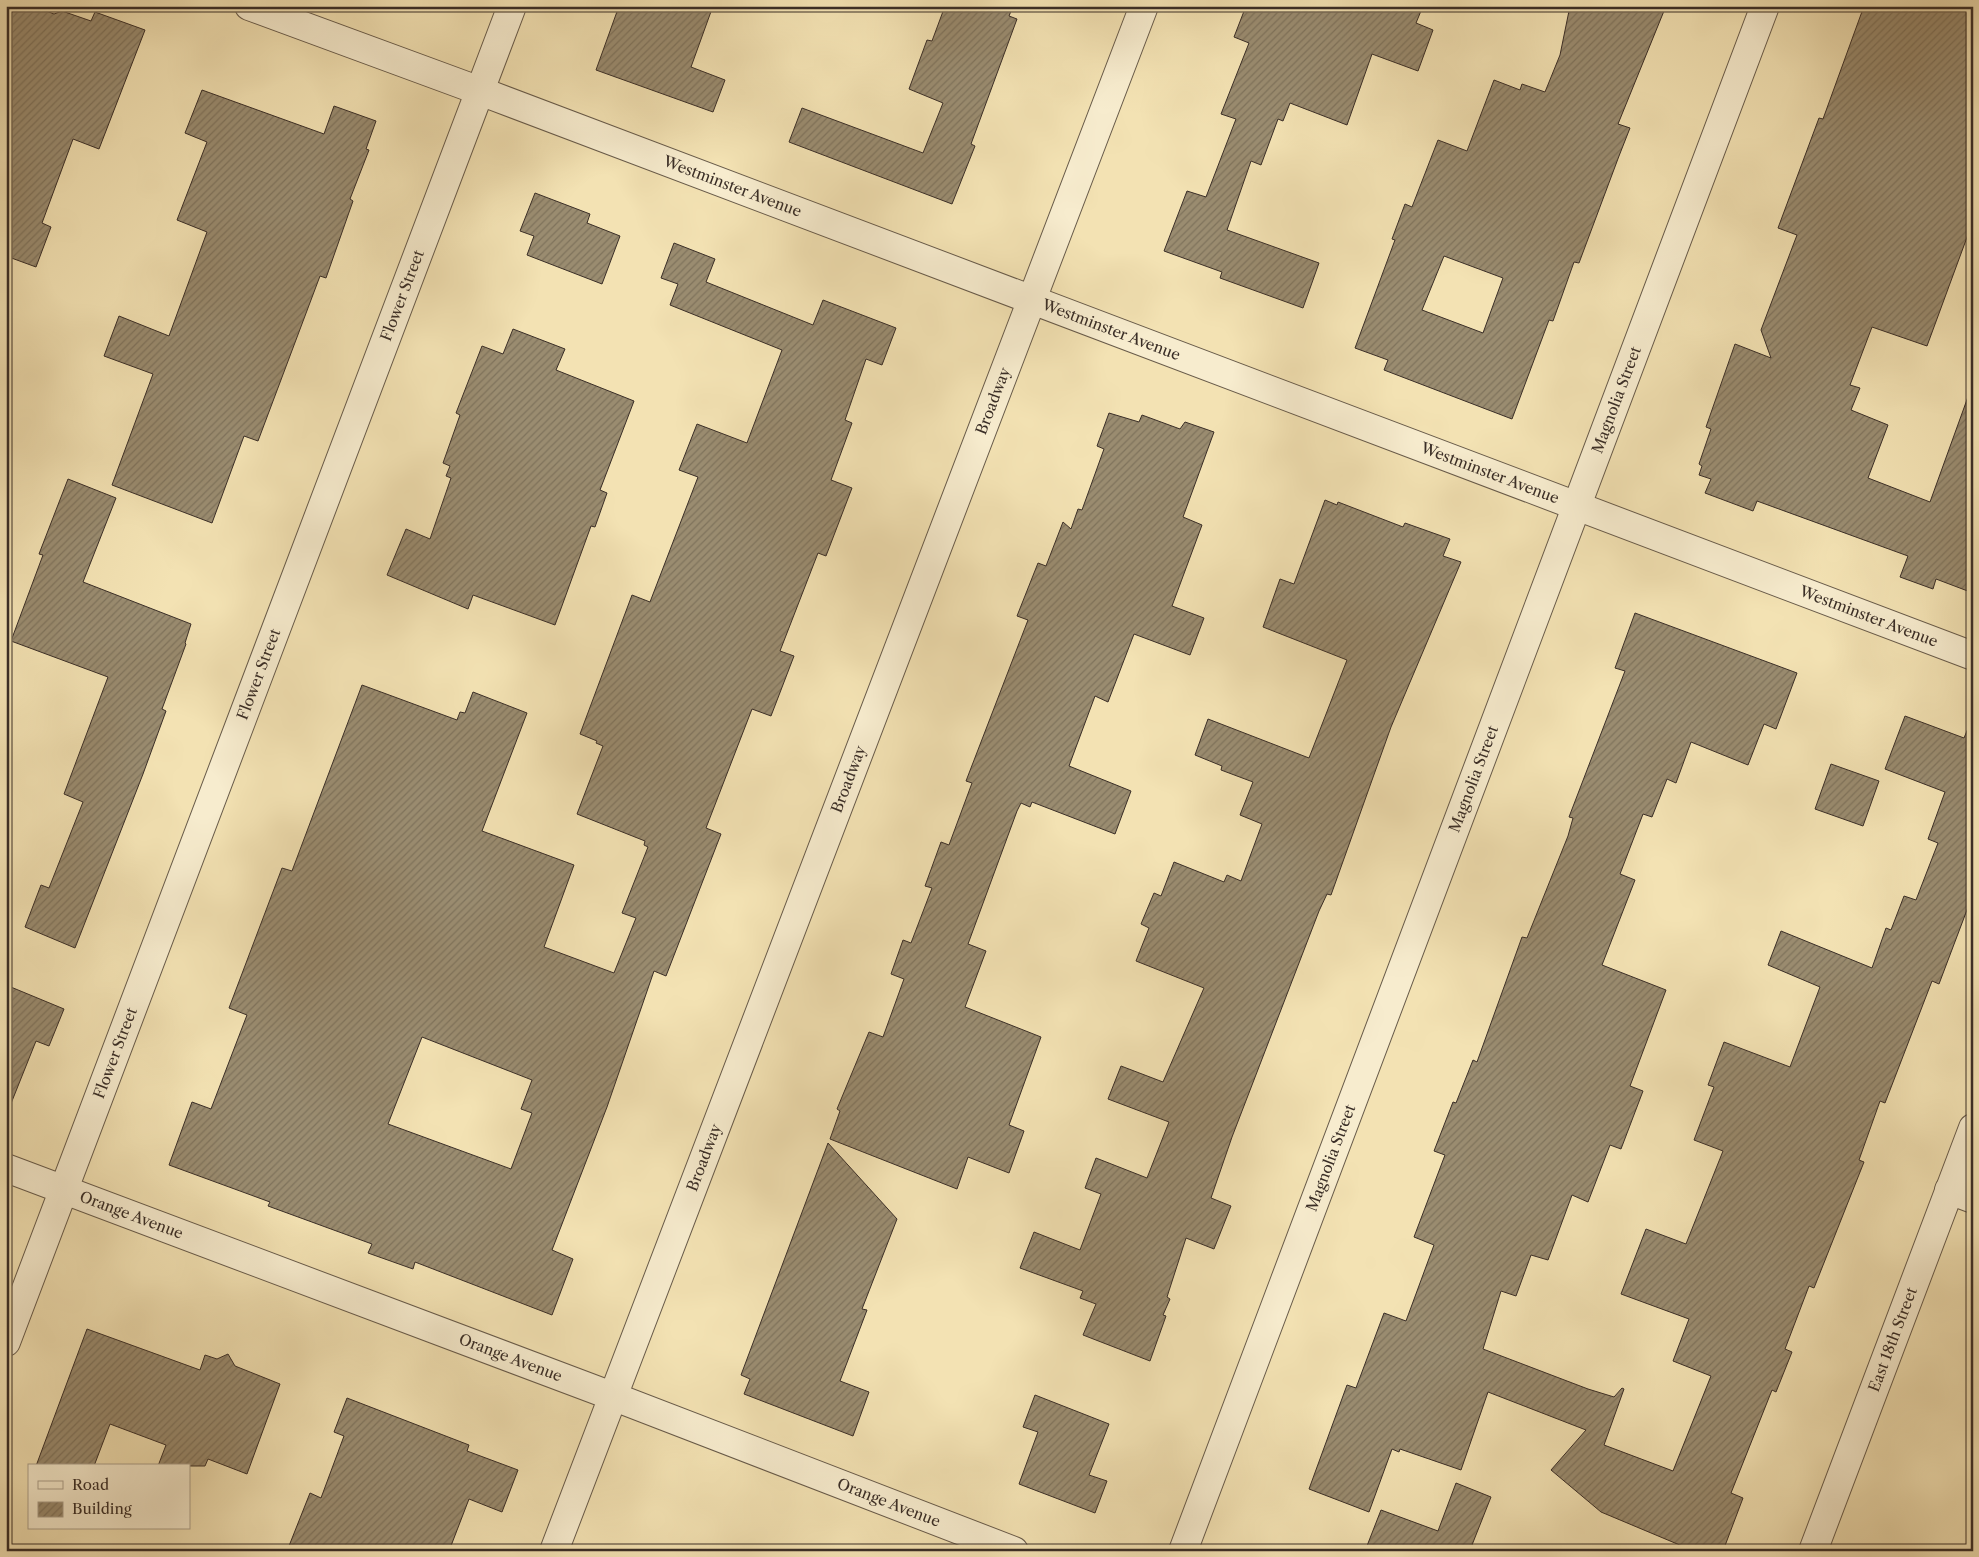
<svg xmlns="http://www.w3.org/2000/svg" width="1979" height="1557" font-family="'Libre Caslon Text',serif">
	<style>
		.building { fill: url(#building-hatch); stroke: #3a2e27; fill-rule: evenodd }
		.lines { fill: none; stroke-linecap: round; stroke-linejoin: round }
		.street-casing { stroke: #685b4a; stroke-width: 30 }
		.street { stroke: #f7ecce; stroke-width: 28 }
		.labels { text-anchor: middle; stroke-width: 5; stroke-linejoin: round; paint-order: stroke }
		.street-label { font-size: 15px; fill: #3a2e27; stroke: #f7ecce }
	</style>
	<defs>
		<pattern id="building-hatch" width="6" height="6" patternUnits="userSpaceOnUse" patternTransform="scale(1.25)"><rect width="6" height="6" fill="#9a8c70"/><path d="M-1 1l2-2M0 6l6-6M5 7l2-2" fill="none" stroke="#7f735c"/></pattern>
	</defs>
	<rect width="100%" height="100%" fill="#f3e2b3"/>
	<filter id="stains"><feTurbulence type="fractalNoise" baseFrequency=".004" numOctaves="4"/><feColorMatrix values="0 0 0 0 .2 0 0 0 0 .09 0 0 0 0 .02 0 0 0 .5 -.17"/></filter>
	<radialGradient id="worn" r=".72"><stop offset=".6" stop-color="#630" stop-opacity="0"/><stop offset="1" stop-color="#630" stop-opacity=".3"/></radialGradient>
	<g class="building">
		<polygon points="6,6 34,6 54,14 62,11 91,21 95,12 145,30 99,149 73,139 42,223 51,227 36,267 6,256"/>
		<polygon points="619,6 713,6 691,67 725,80 713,112 596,70"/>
		<polygon points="945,6 1013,6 1009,16 1017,19 971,144 975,146 952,204 789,142 802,108 923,153 943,103 909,89 927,40 932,41"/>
		<polygon points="1246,6 1423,6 1416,23 1433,30 1418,71 1372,54 1347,125 1290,103 1283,121 1278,119 1261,165 1251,161 1227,230 1319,263 1303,308 1220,278 1222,272 1164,251 1187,191 1206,197 1236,119 1221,114 1249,43 1234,37"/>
		<path d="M 1570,6 L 1666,6 L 1618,124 L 1630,128 L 1619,156 L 1579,263 L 1574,262 L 1553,321 L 1549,320 L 1512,419 L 1384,370 L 1388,360 L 1355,348 L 1395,240 L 1392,239 L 1405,204 L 1412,207 L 1438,140 L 1467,151 L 1494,80 L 1520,90 L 1522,84 L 1545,92 L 1560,55 ZM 1444,256 L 1503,278 L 1483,333 L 1422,310 Z"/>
		<polygon points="1864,6 1973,6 1973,221 1927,346 1872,327 1850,385 1860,388 1851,410 1888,425 1868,478 1930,502 1969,394 1973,395 1973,593 1936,579 1933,589 1900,577 1908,556 1757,501 1753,511 1705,493 1711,479 1699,475 1702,466 1699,464 1711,429 1706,427 1735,344 1771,358 1761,330 1797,235 1778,228 1819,118 1823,119"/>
		<polygon points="202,90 324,134 334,106 376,121 366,149 369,150 350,199 353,201 326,278 320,276 258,441 244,436 212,523 112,485 153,374 104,356 119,316 169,336 207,232 177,220 207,142 185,133"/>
		<polygon points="535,193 590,214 587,223 620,236 602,284 527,255 534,236 520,231"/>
		<path d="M 674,243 L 715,259 L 706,282 L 813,325 L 823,300 L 896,328 L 882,365 L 866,359 L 845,420 L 852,423 L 831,480 L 852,488 L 826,556 L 818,553 L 780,651 L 794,656 L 771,716 L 752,709 L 706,828 L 721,834 L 666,976 L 654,971 L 607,1107 L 552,1250 L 573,1259 L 552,1315 L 415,1262 L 413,1269 L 368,1253 L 372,1244 L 268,1206 L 270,1202 L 169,1165 L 192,1102 L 211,1109 L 247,1015 L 229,1008 L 282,868 L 292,871 L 362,685 L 457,720 L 460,712 L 465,713 L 473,692 L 527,713 L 482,831 L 574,865 L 544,947 L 614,973 L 636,918 L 622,913 L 648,847 L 644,845 L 645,841 L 577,814 L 603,746 L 596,743 L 597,741 L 580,734 L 632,595 L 650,602 L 698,477 L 679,470 L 697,424 L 747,443 L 782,350 L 670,305 L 678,284 L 661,278 ZM 422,1037 L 532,1080 L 521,1109 L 532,1113 L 511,1169 L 388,1124 Z"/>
		<polygon points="513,329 565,349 556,370 634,401 600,490 607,493 595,527 591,526 555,625 473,595 468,609 387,575 406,529 430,539 451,478 446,476 450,466 443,463 460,415 456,413 482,346 503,354"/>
		<polygon points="1109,413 1139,422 1142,415 1180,429 1185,422 1214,432 1183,517 1202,525 1172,606 1204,618 1190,655 1134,634 1108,702 1095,696 1069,766 1131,791 1115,834 1032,802 1030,807 1021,803 1017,811 968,944 986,951 965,1007 1041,1037 1009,1125 1024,1131 1009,1173 968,1157 957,1189 830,1139 840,1111 837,1109 869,1032 883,1037 904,979 891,974 903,940 911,943 932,888 925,886 941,842 949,845 972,783 966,781 1028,620 1017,616 1038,563 1046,566 1063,522 1071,529 1078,509 1082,510 1104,449 1097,446"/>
		<polygon points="68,479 116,498 83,582 191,624 185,643 186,644 162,709 166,711 143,774 75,948 25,927 41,885 49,888 83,802 64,794 108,677 11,641 43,555 39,554"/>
		<polygon points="1325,500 1337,505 1338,502 1403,527 1405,523 1450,539 1443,556 1461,562 1391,727 1331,895 1327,894 1319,911 1232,1137 1211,1198 1231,1206 1214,1249 1186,1238 1167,1297 1170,1299 1163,1315 1166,1316 1150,1361 1083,1335 1096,1304 1080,1298 1083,1291 1020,1268 1034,1232 1080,1250 1101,1194 1085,1188 1096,1158 1147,1178 1169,1122 1108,1099 1121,1066 1163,1082 1204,988 1136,961 1149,928 1141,924 1154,893 1161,896 1174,862 1224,882 1227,875 1241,881 1262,824 1240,815 1253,782 1221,770 1222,766 1195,755 1208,719 1309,758 1347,660 1263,627 1280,579 1294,584"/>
		<polygon points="1635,613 1797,673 1776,729 1764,724 1748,765 1691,742 1676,783 1667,779 1652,817 1643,814 1620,874 1635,880 1602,965 1666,990 1630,1086 1643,1091 1621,1149 1610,1145 1588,1202 1572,1195 1548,1260 1531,1255 1516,1296 1501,1291 1483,1349 1588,1389 1614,1397 1622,1388 1624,1389 1604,1445 1673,1471 1711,1376 1673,1361 1689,1319 1621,1294 1646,1229 1686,1244 1723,1151 1694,1140 1714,1087 1708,1085 1724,1042 1790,1067 1820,987 1768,965 1781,931 1872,968 1886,928 1891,930 1904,896 1916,900 1938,843 1928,839 1945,792 1885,769 1905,716 1964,738 1969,726 1973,727 1973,894 1939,984 1932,981 1885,1103 1880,1101 1859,1160 1864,1162 1814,1288 1809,1286 1785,1349 1792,1352 1776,1392 1772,1390 1731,1493 1743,1498 1723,1551 1694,1551 1601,1512 1551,1470 1586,1430 1488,1392 1461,1470 1400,1449 1399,1452 1392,1449 1369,1512 1309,1489 1347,1385 1356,1388 1384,1313 1406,1321 1434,1245 1414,1237 1445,1155 1434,1151 1453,1102 1456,1103 1473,1060 1477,1062 1522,937 1527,938 1568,836 1573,818 1569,817 1625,671 1615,668"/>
		<polygon points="1831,764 1879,781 1863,826 1815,809"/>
		<polygon points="6,985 64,1009 49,1046 36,1041 8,1111"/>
		<polygon points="828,1143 897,1219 862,1309 867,1310 840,1381 869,1392 853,1436 744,1394 750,1379 741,1375"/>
		<polygon points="87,1329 200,1370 205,1355 217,1359 228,1354 235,1366 280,1384 247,1474 208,1459 205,1466 158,1466 166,1445 110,1424 94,1466 36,1466"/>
		<polygon points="1035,1395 1109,1424 1089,1475 1107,1481 1095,1513 1019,1484 1038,1432 1023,1427"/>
		<polygon points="347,1398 469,1445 467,1451 518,1470 502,1512 469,1499 449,1551 287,1551 310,1493 321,1498 344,1436 334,1432"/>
		<polygon points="1456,1483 1491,1497 1472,1545 1481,1548 1481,1551 1365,1551 1381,1510 1438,1531"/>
	</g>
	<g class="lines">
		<g class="street-casing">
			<g id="street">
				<path id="s1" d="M 249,6 L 480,91 L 1973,656"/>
				<path id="s2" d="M 6,1168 L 612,1396 L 1014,1551"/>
				<polyline points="1949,1190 1973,1199"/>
				<path id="s3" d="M 6,1342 L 512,6"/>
				<path id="s4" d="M 554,1551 L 1144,6"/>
				<path id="s5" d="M 1183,1551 L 1765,6"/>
				<path id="s6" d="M 1813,1551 L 1973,1128"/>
			</g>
		</g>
		<use href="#street" class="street"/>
	</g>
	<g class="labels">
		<g class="street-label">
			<text dy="5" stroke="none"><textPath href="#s1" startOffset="516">Westminster Avenue</textPath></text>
			<text dy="5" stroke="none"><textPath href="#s3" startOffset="1119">Flower Street</textPath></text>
			<text dy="5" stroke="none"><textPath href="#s1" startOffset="921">Westminster Avenue</textPath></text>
			<text dy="5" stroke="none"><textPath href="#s4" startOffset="1231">Broadway</textPath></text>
			<text dy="5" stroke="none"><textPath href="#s5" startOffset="1230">Magnolia Street</textPath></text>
			<text dy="5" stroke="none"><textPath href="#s1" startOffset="1326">Westminster Avenue</textPath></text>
			<text dy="5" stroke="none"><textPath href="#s1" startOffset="1731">Westminster Avenue</textPath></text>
			<text dy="5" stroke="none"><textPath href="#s3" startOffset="714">Flower Street</textPath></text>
			<text dy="5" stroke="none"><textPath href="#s4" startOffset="826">Broadway</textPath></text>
			<text dy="5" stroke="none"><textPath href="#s5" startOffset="825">Magnolia Street</textPath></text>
			<text dy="5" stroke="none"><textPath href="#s3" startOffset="309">Flower Street</textPath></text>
			<text dy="5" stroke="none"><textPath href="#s4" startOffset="421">Broadway</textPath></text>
			<text dy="5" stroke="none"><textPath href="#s5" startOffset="420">Magnolia Street</textPath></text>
			<text dy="5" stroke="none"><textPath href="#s2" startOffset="134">Orange Avenue</textPath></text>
			<text dy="5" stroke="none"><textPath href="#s6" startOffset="226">East 18th Street</textPath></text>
			<text dy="5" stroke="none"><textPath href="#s2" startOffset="539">Orange Avenue</textPath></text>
			<text dy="5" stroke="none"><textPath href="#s2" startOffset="944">Orange Avenue</textPath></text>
		</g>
	</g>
	<rect width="1979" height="1557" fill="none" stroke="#f3e2b3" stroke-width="25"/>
	<rect x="8" y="8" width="1964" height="1542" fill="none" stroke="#3a2e27" stroke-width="2.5"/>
	<rect x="12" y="12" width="1954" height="1532" fill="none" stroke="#3a2e27"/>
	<rect x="28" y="1464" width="162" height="65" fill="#f7ecce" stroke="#aba08b"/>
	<rect x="38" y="1481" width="25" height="8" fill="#f7ecce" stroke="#aba08b"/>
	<text x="72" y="1490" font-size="15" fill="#3a2e27">Road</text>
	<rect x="38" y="1502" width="25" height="15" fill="url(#building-hatch)" stroke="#aba08b"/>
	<text x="72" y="1514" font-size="15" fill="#3a2e27">Building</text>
	<rect width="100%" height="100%" filter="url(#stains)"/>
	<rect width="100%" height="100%" fill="url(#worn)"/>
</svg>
